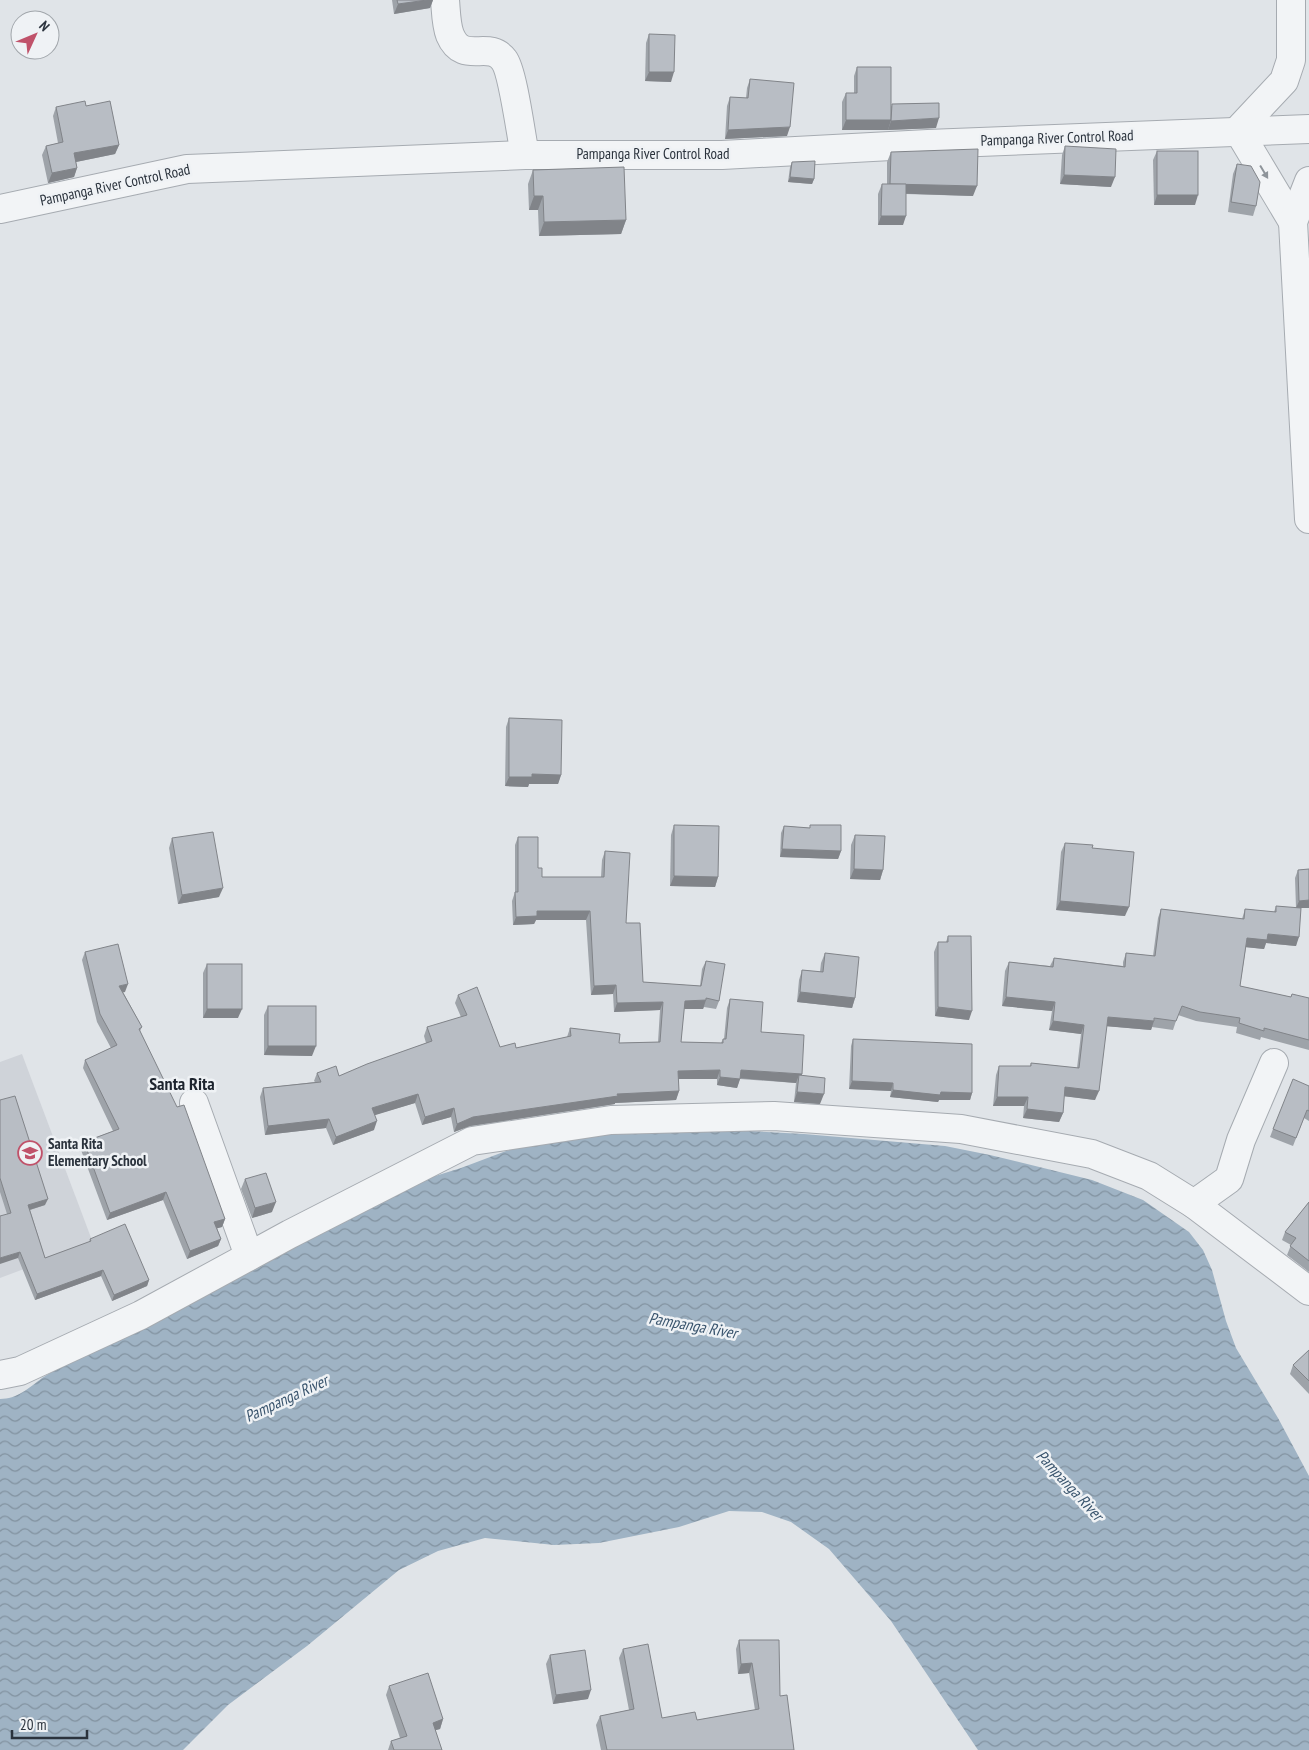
<svg xmlns="http://www.w3.org/2000/svg" width="1309" height="1750" font-family="'PT Sans Narrow',sans-serif">
	<style>
		.built { fill: #cfd3d9 }
		.water { fill: url(#water-waves) }
		.lines { fill: none; stroke-linecap: round; stroke-linejoin: round }
		.minor-casing { stroke: #a6abb1; stroke-width: 30 }
		.minor { stroke: #f2f4f6; stroke-width: 28 }
		.wall { fill: #9ea3a9 }
		.shaded-wall { fill: #818489 }
		.building { fill: #b8bdc4; stroke: #818489 }
		.oneway { fill: #8e949a }
		.labels { text-anchor: middle; stroke-width: 5; stroke-linejoin: round; paint-order: stroke }
		.street-label { font-size: 15px; fill: #2b333d; stroke: #eff2f5 }
		.poi-label { font-size: 15px; font-weight: bold; fill: #2b333d; stroke: #eff2f5; text-anchor: start }
		.water-label { font-size: 16px; font-style: italic; fill: #39546d; stroke: #eff2f5 }
		.quarter-label { font-size: 18px; font-weight: bold; fill: #1d242e; stroke: #eff2f5 }
	</style>
	<defs>
		<pattern id="water-waves" width="16" height="10" patternUnits="userSpaceOnUse" patternTransform="scale(1.25)"><rect width="16" height="10" fill="#9fb3c4"/><path d="M0 5q4-4 8 0t8 0" fill="none" stroke="#8292a0"/></pattern>
	</defs>
	<rect width="100%" height="100%" fill="#e0e4e8"/>
	<polygon class="built" points="22,1054 93,1243 0,1278 0,1062"/>
	<path class="water" d="M 711,1129 L 804,1134 L 945,1146 L 990,1155 L 1092,1180 L 1143,1200 L 1189,1232 L 1203,1250 L 1212,1270 L 1226,1321 L 1236,1348 L 1278,1418 L 1309,1476 L 1309,1750 L 978,1750 L 891,1621 L 829,1549 L 791,1522 L 762,1512 L 729,1511 L 679,1527 L 599,1543 L 554,1545 L 485,1538 L 438,1551 L 399,1570 L 307,1646 L 228,1705 L 183,1750 L 0,1750 L 0,1399 C 17,1399 29,1388 42,1378 C 51,1372 61,1367 70,1362 L 419,1181 L 461,1168 L 506,1151 L 546,1141 L 630,1130 Z"/>
	<g class="lines">
		<g class="minor-casing">
			<g id="minor">
				<path d="M 445,0 C 446,11 446,25 450,35 C 463,66 489,39 504,60 C 513,72 521,136 525,155"/>
				<polyline points="1291,0 1291,60 1284,81 1238,130 1293,222"/>
				<polyline points="1309,181 1293,222 1309,519"/>
				<polyline points="0,209 187,169 525,155 722,155 928,144 1309,129"/>
				<polyline points="194,1103 249,1256"/>
				<polyline points="1194,1204 1229,1179 1241,1140 1274,1063"/>
				<polyline points="0,1375 20,1371 141,1315 290,1234 472,1141 611,1120 774,1116 961,1129 1092,1154 1149,1176 1194,1204 1309,1291"/>
			</g>
		</g>
		<use href="#minor" class="minor"/>
	</g>
	<g class="wall">
		<polygon points="392,0 433,0 430,8 394,14"/>
		<polygon points="649,34 671,82 645,81 646,43"/>
		<polygon points="857,67 891,106 936,128 888,130 888,129 888,130 842,130 842,102 846,93 854,93 854,76"/>
		<polygon points="750,79 787,136 725,139 727,106 730,97 746,98 747,88"/>
		<polygon points="86,106 119,145 115,154 76,162 77,168 74,177 48,183 42,155 46,146 58,143 53,116 56,107"/>
		<polygon points="1065,146 1111,187 1060,184 1062,155"/>
		<polygon points="1157,151 1195,205 1154,205 1153,160"/>
		<polygon points="891,152 973,196 906,194 903,225 878,225 878,194 882,184 887,184 887,162"/>
		<polygon points="792,162 814,179 812,184 788,182 790,167"/>
		<polygon points="1237,164 1256,206 1253,216 1228,212 1233,174"/>
		<polygon points="533,170 626,220 621,234 539,236 538,210 529,210 528,184"/>
		<polygon points="509,718 561,775 558,784 529,784 528,787 505,786 506,727"/>
		<polygon points="674,825 718,877 715,887 670,886 671,835"/>
		<polygon points="810,825 841,851 838,859 780,857 781,833 784,826 810,828"/>
		<polygon points="855,835 883,870 880,880 850,879 851,845"/>
		<polygon points="518,837 538,868 542,877 601,877 602,860 605,851 643,982 700,986 702,969 706,961 719,1001 716,1009 704,1007 703,1009 684,1009 681,1042 721,1043 723,1039 724,1039 727,1008 730,999 802,1074 801,1076 820,1104 794,1102 796,1083 740,1079 737,1088 717,1085 717,1079 678,1079 679,1091 676,1100 615,1103 615,1104 470,1126 454,1132 451,1117 422,1125 415,1103 374,1115 374,1130 333,1145 326,1128 265,1135 260,1097 263,1088 315,1082 314,1081 317,1073 339,1076 426,1043 424,1036 427,1027 461,1017 455,1003 458,995 500,1047 516,1048 567,1037 570,1028 619,1043 658,1042 660,1010 614,1012 613,994 591,995 586,920 536,920 534,924 513,925 512,901 515,892 515,845"/>
		<polygon points="172,838 219,897 178,904 169,848"/>
		<polygon points="1065,843 1092,848 1125,916 1056,910 1061,852"/>
		<polygon points="1309,869 1309,908 1301,908 1296,946 1266,943 1264,949 1246,947 1240,986 1291,997 1309,998 1309,1050 1261,1037 1260,1040 1236,1033 1237,1027 1196,1021 1178,1015 1173,1030 1152,1027 1151,1030 1106,1026 1095,1100 1064,1096 1063,1113 1059,1122 1023,1118 1024,1106 993,1106 996,1075 999,1066 1030,1066 1031,1063 1077,1068 1081,1034 1049,1030 1052,1011 1002,1006 1005,971 1009,962 1050,966 1054,958 1123,966 1123,962 1126,953 1153,956 1158,918 1161,909 1242,919 1245,909 1274,912 1276,906 1296,908 1295,878 1298,870"/>
		<polygon points="948,936 969,1020 935,1016 934,952 938,942 946,942"/>
		<polygon points="85,952 125,992 123,992 142,1027 140,1031 225,1219 222,1227 217,1228 221,1239 218,1246 187,1259 163,1200 107,1220 81,1150 84,1142 113,1131 83,1068 85,1060 111,1048 97,1022 82,960"/>
		<polygon points="825,953 855,998 852,1008 797,1002 799,980 802,970 820,972 821,963"/>
		<polygon points="207,964 238,1018 203,1018 203,973"/>
		<polygon points="268,1006 312,1056 264,1055 264,1015"/>
		<polygon points="853,1039 972,1093 970,1100 939,1100 938,1102 890,1097 891,1091 849,1089 851,1046"/>
		<polygon points="1309,1086 1309,1121 1304,1118 1293,1146 1270,1137 1273,1129"/>
		<polygon points="0,1100 45,1205 30,1210 45,1258 89,1242 90,1239 149,1280 147,1286 112,1301 101,1276 35,1300 18,1258 7,1214 0,1192"/>
		<polygon points="245,1179 272,1212 252,1218 241,1189"/>
		<polygon points="1309,1202 1309,1272 1287,1255 1291,1245 1282,1240 1285,1232"/>
		<polygon points="1309,1350 1309,1394 1290,1374 1293,1365"/>
		<polygon points="739,1640 780,1696 794,1750 601,1750 596,1725 600,1716 629,1710 619,1658 623,1649 662,1718 697,1720 755,1710 749,1673 738,1674 736,1649"/>
		<polygon points="550,1655 588,1699 553,1704 546,1664"/>
		<polygon points="389,1686 443,1719 440,1729 435,1730 442,1750 388,1750 391,1741 400,1738 386,1695"/>
	</g>
	<g class="shaded-wall">
		<polygon points="427,0 433,0 430,8 394,14 398,4"/>
		<polygon points="649,72 674,72 671,82 645,81"/>
		<polygon points="939,118 936,128 888,130 891,121"/>
		<polygon points="846,120 891,120 888,130 842,130"/>
		<polygon points="790,127 787,136 725,139 728,130"/>
		<polygon points="119,145 115,154 71,163 74,153"/>
		<polygon points="77,168 74,177 48,183 52,173"/>
		<polygon points="1064,175 1115,177 1111,187 1060,184"/>
		<polygon points="790,177 814,179 812,184 788,182"/>
		<polygon points="890,184 977,186 973,196 887,193"/>
		<polygon points="1157,195 1198,195 1195,205 1154,205"/>
		<polygon points="534,196 543,196 538,210 529,210"/>
		<polygon points="881,216 906,216 903,225 878,225"/>
		<polygon points="626,220 621,234 539,236 544,222"/>
		<polygon points="532,774 561,775 558,784 529,784 528,787 505,786 509,777"/>
		<polygon points="782,849 841,851 838,859 780,857"/>
		<polygon points="854,869 883,870 880,880 850,879"/>
		<polygon points="674,876 718,877 715,887 670,886"/>
		<polygon points="223,888 219,897 178,904 182,895"/>
		<polygon points="1309,900 1309,908 1296,908 1299,901"/>
		<polygon points="1060,901 1129,907 1125,916 1056,910"/>
		<polygon points="537,911 590,911 586,920 536,920 534,924 513,925 516,917"/>
		<polygon points="1268,934 1299,937 1296,946 1266,943 1264,949 1244,947 1247,938"/>
		<polygon points="128,984 125,992 116,994 119,986"/>
		<polygon points="616,985 613,994 591,995 594,986"/>
		<polygon points="800,992 855,998 852,1008 797,1002"/>
		<polygon points="1006,997 1055,1002 1052,1011 1002,1006"/>
		<polygon points="706,1000 703,1009 682,1009 685,1001"/>
		<polygon points="663,1002 660,1010 614,1012 617,1003"/>
		<polygon points="938,1007 972,1011 969,1020 935,1016"/>
		<polygon points="207,1009 242,1009 238,1018 203,1018"/>
		<polygon points="1108,1017 1154,1021 1151,1030 1104,1026"/>
		<polygon points="1053,1021 1084,1025 1081,1034 1049,1030"/>
		<polygon points="268,1046 316,1046 312,1056 264,1055"/>
		<polygon points="720,1070 717,1079 675,1079 678,1071"/>
		<polygon points="741,1070 802,1074 799,1083 799,1075 796,1083 738,1078"/>
		<polygon points="720,1077 740,1079 737,1088 717,1085"/>
		<polygon points="852,1081 893,1083 891,1091 849,1089"/>
		<polygon points="1065,1087 1099,1091 1095,1100 1062,1096"/>
		<polygon points="893,1090 972,1093 970,1100 939,1100 938,1102 890,1097"/>
		<polygon points="679,1091 676,1100 615,1103 615,1104 470,1126 454,1132 457,1124 473,1117 617,1094"/>
		<polygon points="797,1092 824,1094 820,1104 794,1102"/>
		<polygon points="418,1094 415,1103 369,1117 372,1108"/>
		<polygon points="997,1097 1028,1097 1024,1106 993,1106"/>
		<polygon points="454,1108 451,1117 422,1125 425,1117"/>
		<polygon points="1027,1109 1063,1113 1059,1122 1023,1118"/>
		<polygon points="329,1119 326,1128 265,1135 268,1126"/>
		<polygon points="377,1121 374,1130 333,1145 336,1137"/>
		<polygon points="166,1192 163,1200 107,1220 110,1213"/>
		<polygon points="48,1199 45,1205 26,1211 28,1205"/>
		<polygon points="276,1202 272,1212 252,1218 255,1208"/>
		<polygon points="225,1219 222,1227 211,1230 214,1222"/>
		<polygon points="221,1239 218,1246 187,1259 190,1251"/>
		<polygon points="20,1252 18,1258 0,1264 0,1258"/>
		<polygon points="103,1270 101,1276 35,1300 37,1294"/>
		<polygon points="149,1280 147,1286 112,1301 114,1295"/>
		<polygon points="752,1663 749,1673 738,1674 741,1664"/>
		<polygon points="591,1690 588,1699 553,1704 556,1695"/>
		<polygon points="443,1719 440,1729 429,1732 433,1723"/>
	</g>
	<g class="building">
		<polygon points="397,0 427,0 398,4"/>
		<polygon points="649,34 675,35 674,72 649,72"/>
		<polygon points="857,67 891,67 891,120 846,120 846,93 857,93"/>
		<polygon points="750,79 794,83 790,127 728,130 730,97 748,98"/>
		<polygon points="85,101 86,106 110,101 119,145 74,153 77,168 52,173 46,146 63,142 56,107"/>
		<polygon points="939,103 939,118 891,121 892,104"/>
		<polygon points="1065,146 1116,149 1115,177 1064,175"/>
		<polygon points="978,149 977,186 890,184 891,152"/>
		<rect x="1157" y="151" width="41" height="44"/>
		<polygon points="815,161 814,179 790,177 792,162"/>
		<polygon points="1237,164 1251,166 1260,182 1256,206 1231,202"/>
		<polygon points="624,167 626,220 544,222 543,196 534,196 533,170"/>
		<polygon points="882,184 906,184 906,216 881,216"/>
		<polygon points="509,718 562,720 561,775 532,774 532,777 509,777"/>
		<polygon points="674,825 719,826 718,877 674,876"/>
		<polygon points="810,825 841,825 841,851 782,849 784,826 810,828"/>
		<polygon points="213,832 223,888 182,895 172,838"/>
		<polygon points="855,835 885,836 883,870 854,869"/>
		<polygon points="518,837 538,837 538,868 542,868 542,877 604,877 605,851 630,853 626,923 640,923 643,982 701,986 706,961 725,964 719,1001 706,998 706,1000 685,1001 681,1042 723,1043 723,1039 726,1039 730,999 763,1002 761,1032 804,1035 802,1074 741,1070 740,1079 720,1077 720,1070 678,1071 679,1091 617,1094 618,1096 473,1117 457,1124 454,1108 425,1117 418,1094 372,1108 377,1121 336,1137 329,1119 268,1126 263,1088 321,1082 317,1073 336,1066 339,1076 367,1064 432,1041 427,1027 467,1015 458,995 477,987 500,1047 515,1043 516,1048 571,1036 570,1028 620,1034 619,1043 660,1042 663,1002 617,1003 616,985 594,986 590,911 537,911 537,916 516,917 515,892 518,892"/>
		<polygon points="1065,843 1093,845 1092,848 1134,852 1129,907 1060,901"/>
		<polygon points="1309,869 1309,900 1299,901 1298,870"/>
		<polygon points="1276,906 1301,908 1299,937 1268,934 1267,940 1247,938 1240,986 1291,997 1292,994 1309,998 1309,1040 1264,1028 1264,1031 1239,1023 1240,1018 1200,1012 1182,1006 1176,1021 1154,1018 1154,1021 1108,1017 1099,1091 1065,1087 1063,1113 1027,1109 1028,1097 997,1097 999,1066 1031,1066 1031,1063 1079,1068 1084,1025 1053,1021 1055,1002 1006,997 1009,962 1053,967 1054,958 1125,967 1126,953 1155,956 1161,909 1244,919 1245,909 1276,912"/>
		<polygon points="948,936 971,936 972,1011 938,1007 938,942 948,942"/>
		<polygon points="118,944 128,984 119,986 142,1027 139,1029 177,1107 184,1105 225,1219 214,1222 221,1239 190,1251 166,1192 110,1213 84,1142 119,1129 85,1060 117,1045 100,1014 85,952"/>
		<polygon points="825,953 859,957 855,998 800,992 802,970 823,972"/>
		<rect x="207" y="964" width="35" height="45"/>
		<rect x="268" y="1006" width="48" height="40"/>
		<polygon points="853,1039 972,1044 972,1093 941,1092 940,1095 893,1090 893,1083 852,1081"/>
		<polygon points="799,1075 825,1078 824,1094 797,1092"/>
		<polygon points="1293,1079 1309,1086 1309,1111 1307,1110 1296,1138 1273,1129"/>
		<polygon points="15,1096 48,1199 28,1205 45,1258 91,1241 90,1239 125,1224 149,1280 114,1295 103,1270 37,1294 20,1252 0,1258 0,1216 11,1213 0,1178 0,1100"/>
		<polygon points="266,1173 276,1202 255,1208 245,1179"/>
		<polygon points="1309,1202 1309,1261 1290,1246 1296,1238 1285,1232"/>
		<polygon points="1309,1350 1309,1381 1293,1365"/>
		<polygon points="739,1640 779,1640 780,1696 787,1695 794,1750 607,1750 600,1716 634,1709 623,1649 648,1644 662,1718 695,1712 697,1720 759,1709 752,1663 741,1664"/>
		<polygon points="585,1650 591,1690 556,1695 550,1655"/>
		<polygon points="428,1673 443,1719 433,1723 442,1750 394,1750 391,1741 407,1736 389,1686"/>
	</g>
	<defs><path id="oneway-solid" d="M-6-.8H1V-3.2L6.5 0L1 3.2V.8H-6Z" transform="scale(1.25)"/></defs>
	<use class="oneway" href="#oneway-solid" transform="translate(1264 172) rotate(59)"/>
	<defs>
		<g id="school-ring" transform="scale(1.25)"><circle r="9.5" fill="#eff2f5" stroke="#c0526a" stroke-width="1.5"/><path d="M0-5L7-2L0 1L-7-2ZM-4 1L0 2.5L4 1V4Q0 6-4 4Z" fill="#c0526a"/></g>
	</defs>
	<g fill-rule="evenodd">
		<use href="#school-ring" x="30" y="1153"/>
	</g>
	<g class="labels">
		<g class="street-label">
			<text transform="translate(1057 138) rotate(-2)" y="5">Pampanga River Control Road</text>
			<text x="653" y="159">Pampanga River Control Road</text>
			<text transform="translate(115 185) rotate(-12)" y="5">Pampanga River Control Road</text>
		</g>
		<g class="poi-label">
			<text x="48" y="1149">Santa Rita<tspan x="48" dy="17">Elementary School</tspan></text>
		</g>
		<g class="water-label">
			<text transform="translate(693 1325) rotate(10)" y="6">Pampanga River</text>
			<text transform="translate(286 1398) rotate(-25)" y="6">Pampanga River</text>
			<text transform="translate(1070 1485) rotate(47)" y="6">Pampanga River</text>
		</g>
		<g class="quarter-label">
			<text x="182" y="1090">Santa Rita</text>
		</g>
	</g>
	<g transform="translate(35 35) rotate(46)"><circle r="24" fill="#eff2f5" stroke="#a1a6ab"/>
	<path d="M0-4L9 19L0 12L-9 19Z" fill="#c0526a"/>
	<text y="-8" font-size="14" font-weight="bold" text-anchor="middle" fill="#2b333d">N</text>
	</g>
	<path d="M12 1730v8h75v-8" fill="none" stroke="#2b333d" stroke-width="2.5"/>
	<text x="20" y="1730" font-size="15" fill="#2b333d" stroke="#eff2f5" stroke-width="4" paint-order="stroke">20 m</text>
</svg>
